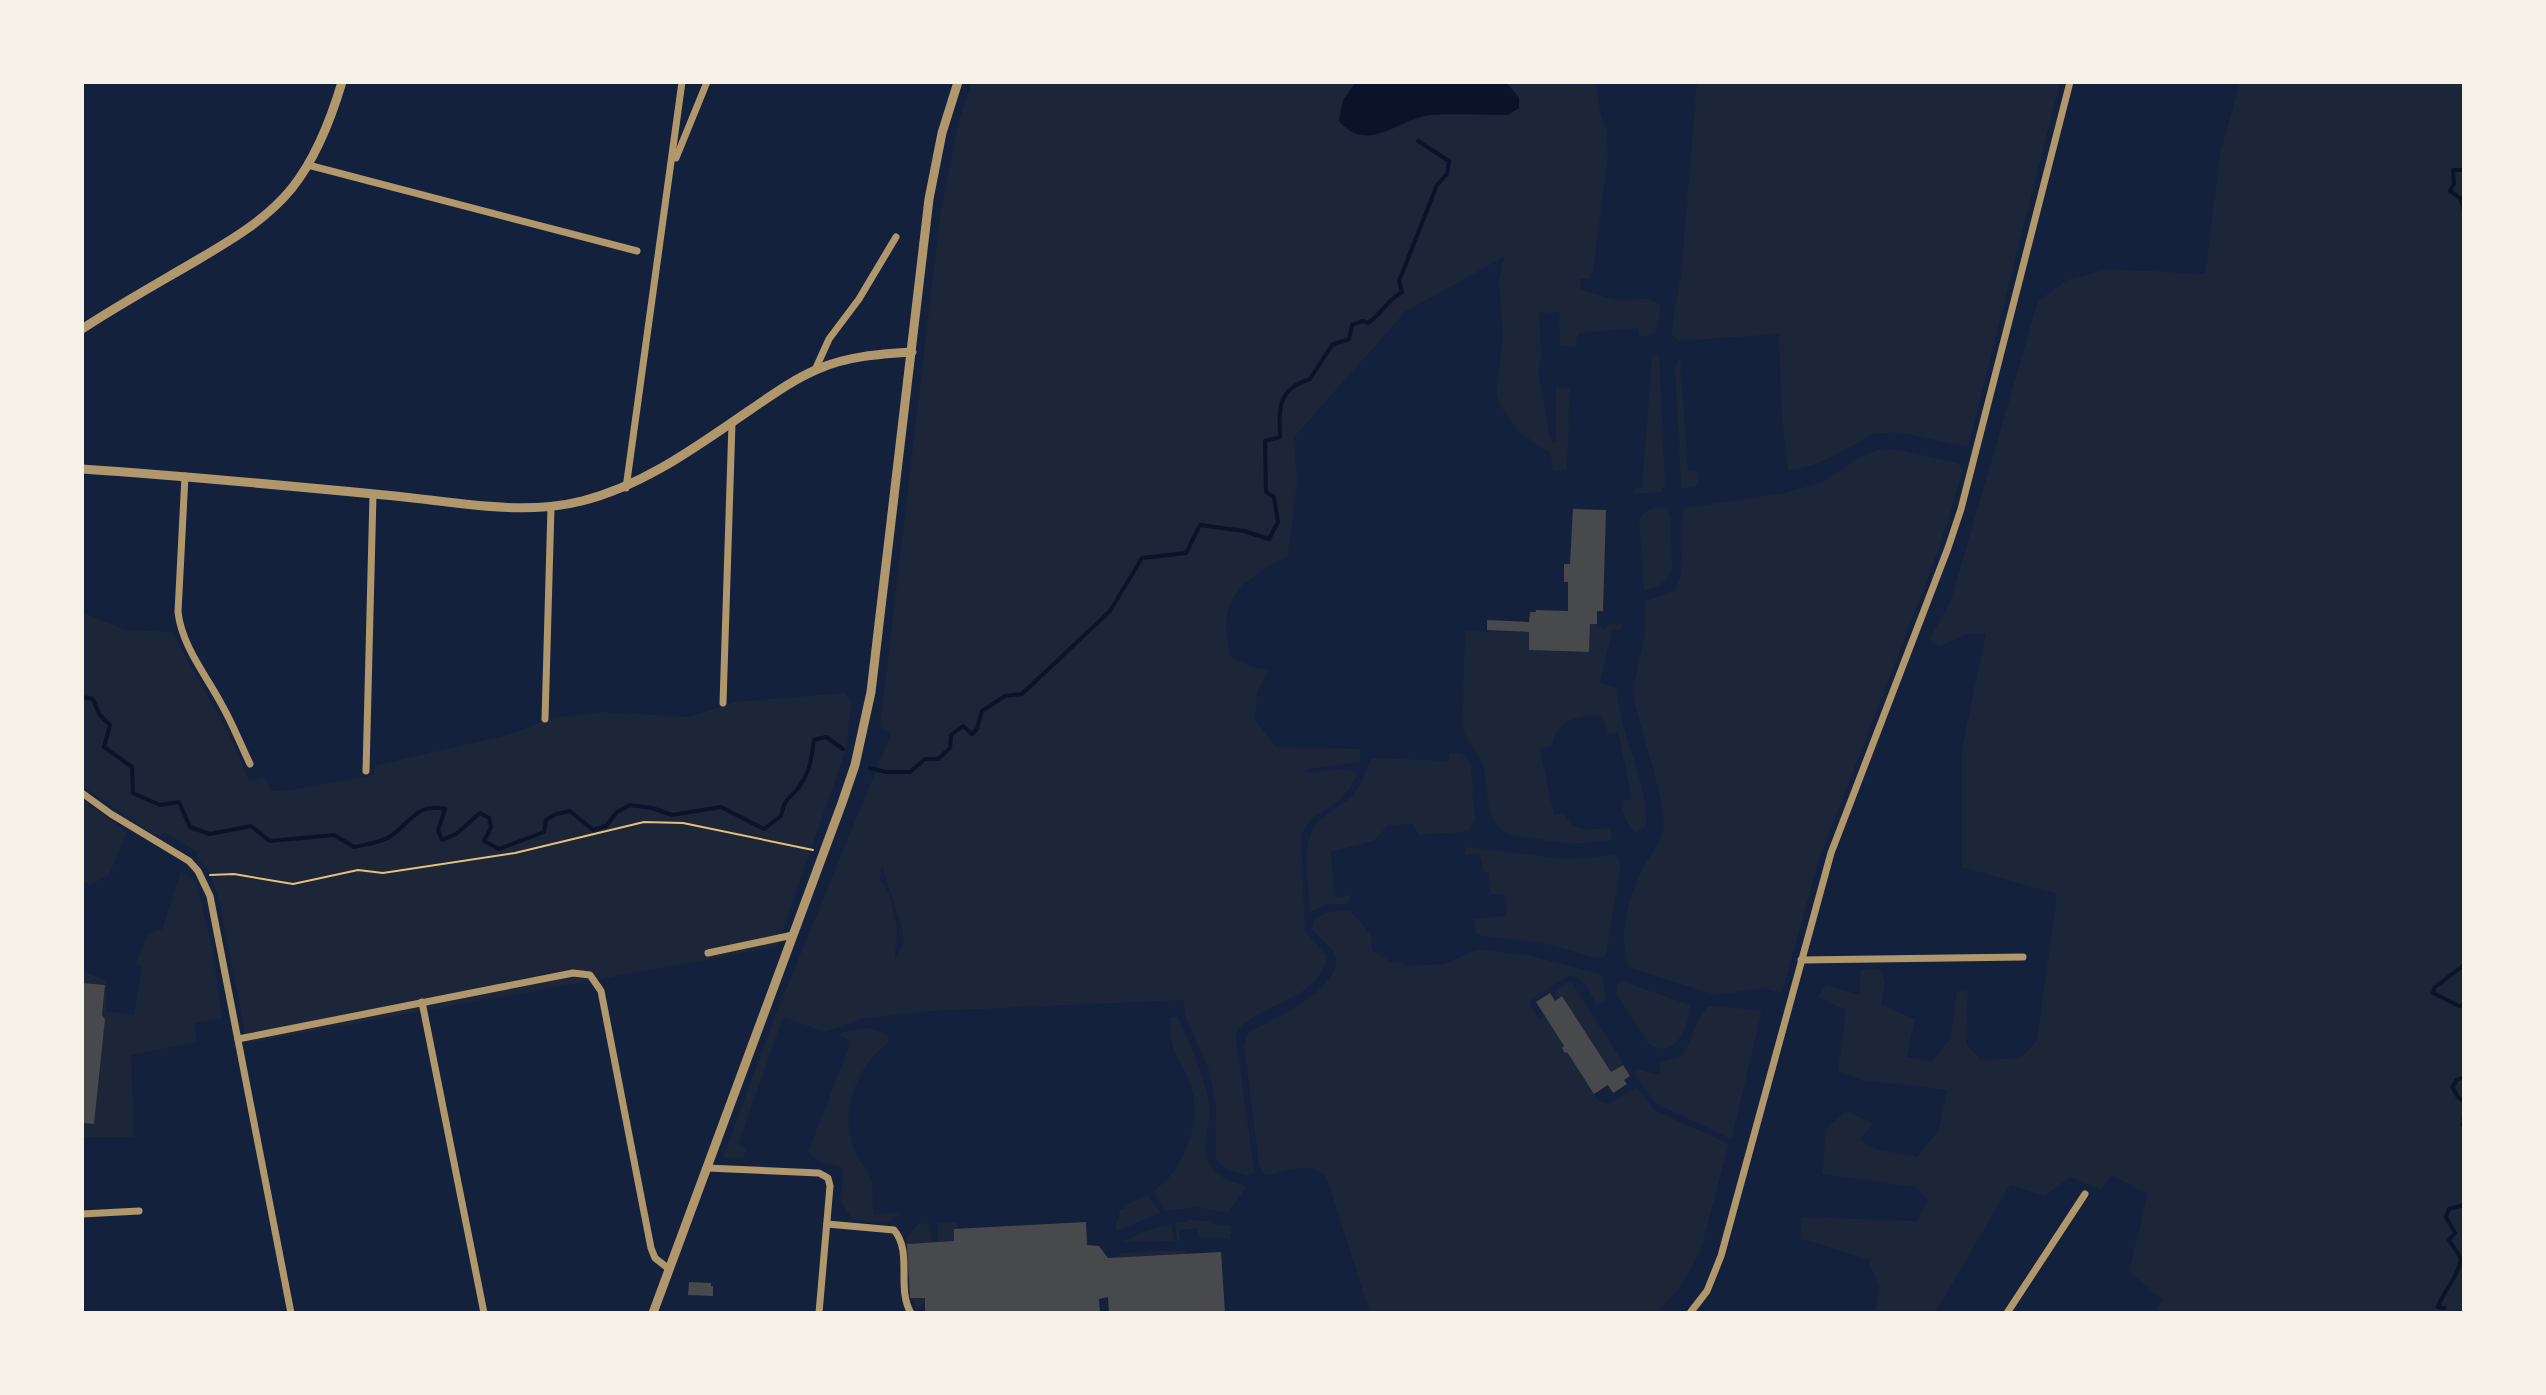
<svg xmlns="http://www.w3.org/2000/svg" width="2546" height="1395" font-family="'Roboto Condensed',sans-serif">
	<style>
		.green { fill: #1d2539; fill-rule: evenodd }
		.water { fill: #0b132b }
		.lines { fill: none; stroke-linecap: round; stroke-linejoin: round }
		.stream { stroke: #0b132b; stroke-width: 4 }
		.building { fill: #48494c }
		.path { stroke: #e5c07b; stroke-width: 2 }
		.minor { stroke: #b1986c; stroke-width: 7 }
		.tertiary { stroke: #b1986c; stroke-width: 9 }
	</style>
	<rect width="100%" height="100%" fill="#14213d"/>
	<g class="green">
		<path d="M 972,82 L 1356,82 L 1343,100 L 1339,121 L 1385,132 L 1427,115 L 1508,115 L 1519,98 L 1506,82 L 1595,82 L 1601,116 L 1607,130 L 1608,155 L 1593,271 L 1589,279 L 1580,279 L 1581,289 C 1593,293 1606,298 1618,300 C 1633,301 1650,294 1661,307 L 1656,333 L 1640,337 L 1638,328 L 1578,333 L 1576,347 L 1560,346 L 1559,312 L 1539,313 L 1541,356 L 1538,370 L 1550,438 L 1556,443 L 1556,387 L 1570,389 L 1567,469 L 1553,472 L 1550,453 L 1519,432 L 1499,404 L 1496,392 L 1503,337 L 1499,281 L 1504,257 L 1406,311 L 1294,437 L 1297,482 L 1288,556 C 1240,581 1215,600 1231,657 L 1251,667 L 1269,670 L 1257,692 L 1255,720 L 1276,747 L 1360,749 L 1360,762 L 1308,769 L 1303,773 C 1320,774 1343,763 1358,774 C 1353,783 1347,794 1338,801 C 1323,812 1307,817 1301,837 L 1305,931 L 1327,956 C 1319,1002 1262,1000 1237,1032 L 1236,1040 L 1254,1168 L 1254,1172 L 1248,1176 L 1232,1171 L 1221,1165 L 1216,1158 L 1216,1106 L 1208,1067 L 1185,1016 L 1183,1000 L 932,1011 L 860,1019 L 826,1032 L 783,1017 L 738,1145 L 746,1149 L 743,1159 L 723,1158 L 775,1016 L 891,734 L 880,726 L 940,216 L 959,121 ZM 882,866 L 903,931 L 903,944 L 895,958 L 897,928 L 889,894 L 880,880 Z"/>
		<polygon points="1697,82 2060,82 1968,447 1897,432 1873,434 1832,457 1810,466 1788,471 1782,420 1779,334 1678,341 1671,333 1681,274"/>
		<polygon points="2240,82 2464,82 2464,1309 2438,1313 2154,1313 2162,1300 2129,1271 2148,1194 2112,1175 2101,1190 2071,1177 2044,1196 2010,1185 1935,1313 1875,1313 1879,1287 1868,1259 1802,1239 1800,1217 1917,1221 1928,1200 1915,1187 1822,1174 1826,1129 1845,1111 1874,1123 1860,1140 1875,1149 1917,1157 1939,1130 1947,1090 1861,1080 1838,1070 1846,1010 1818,997 1826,985 1859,995 1861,970 1881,970 1885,982 1881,1005 1915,1019 1907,1057 1932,1061 1950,1039 1957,992 1968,991 1966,1044 1981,1060 2021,1058 2037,1040 2057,894 1962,867 1962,748 1986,634 1967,634 1941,646 1929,640 1951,600 2038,301 2067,280 2109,269 2205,274 2220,154"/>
		<polygon points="1659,354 1665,485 1661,492 1634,494 1633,489 1642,487 1652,357"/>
		<polygon points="1680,357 1688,470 1697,471 1699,480 1696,487 1683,489 1681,486 1675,367"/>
		<path d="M 1881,449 L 1904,451 L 1957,463 L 1963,469 L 1948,521 L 1928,578 L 1819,859 L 1782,993 L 1764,988 L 1716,995 L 1630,968 C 1616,942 1629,893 1643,868 C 1649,856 1661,844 1663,830 C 1667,806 1642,732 1635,705 L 1633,687 L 1645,636 L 1645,601 L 1674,592 C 1690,568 1675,535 1685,508 L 1785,493 L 1823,482 L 1862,456 Z"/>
		<path d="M 1659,507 L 1667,508 L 1671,520 L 1672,568 C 1668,583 1658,587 1644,590 L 1639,521 C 1643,511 1649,509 1659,507 Z"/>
		<polygon points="82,612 125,630 172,632 230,736 249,781 265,777 271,791 291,790 375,775 374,766 511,734 552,718 600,712 689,717 735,702 845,693 852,702 845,752 777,947 247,1043 220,903 210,873 197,858 196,851 164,832 160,836 153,834 82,786"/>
		<path d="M 1590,624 L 1597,624 L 1604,629 L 1609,624 L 1623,624 L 1620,630 L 1612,631 L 1600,682 L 1616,688 C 1618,699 1619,710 1622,720 C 1628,747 1652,803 1645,827 L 1636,832 C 1628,827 1621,811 1622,801 L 1632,799 L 1618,732 L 1608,734 L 1605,722 L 1599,716 C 1575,716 1557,720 1552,746 L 1540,749 L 1554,815 L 1563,813 C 1576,834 1588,830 1610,827 L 1612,840 L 1573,844 L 1513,836 C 1480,824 1491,790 1482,763 C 1476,747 1464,742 1462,723 L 1465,631 L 1529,632 L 1529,650 L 1589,652 Z"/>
		<path d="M 1450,753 C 1462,753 1467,754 1471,766 L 1475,820 L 1469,829 L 1463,832 L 1418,835 L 1413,824 L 1388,825 L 1373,841 L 1331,852 L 1335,897 L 1351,895 L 1347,904 L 1328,904 L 1310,912 C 1309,889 1303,859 1310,836 C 1316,813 1342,810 1355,792 C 1362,783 1367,769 1371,758 L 1449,761 Z"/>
		<polygon points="82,799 127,832 109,875 90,885 82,880"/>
		<polygon points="1465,847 1568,859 1613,855 1618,858 1621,865 1606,954 1603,957 1596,958 1544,943 1481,936 1476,933 1473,919 1507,916 1505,894 1490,894 1489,873 1484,872 1479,853 1465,855"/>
		<polygon points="181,871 196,882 213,951 222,1019 194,1023 197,1042 131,1055 134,1137 82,1137 82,1123 94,1123 105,1019 102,1015 105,985 82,983 82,971 107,981 106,1011 134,1015 142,967 136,963 148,934 162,929"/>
		<path d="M 1343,910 L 1351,911 L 1371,935 L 1372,950 L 1391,962 L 1403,963 L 1404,966 L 1444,964 L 1476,950 L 1483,950 L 1528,955 L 1600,974 L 1603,978 L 1606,1000 L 1597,1005 C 1590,993 1584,976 1569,976 L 1530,1000 L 1530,1005 L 1539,1020 L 1545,1016 L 1564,1046 L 1562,1048 L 1565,1053 L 1567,1052 L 1598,1101 L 1609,1104 L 1637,1087 L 1654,1110 L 1729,1144 L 1700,1252 L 1679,1289 L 1656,1313 L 1370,1313 L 1327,1179 C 1312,1158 1286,1171 1265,1176 L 1259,1165 L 1244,1046 L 1248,1033 C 1271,1020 1340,990 1336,958 C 1334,947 1319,938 1312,929 L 1314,920 L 1326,913 Z"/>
		<polygon points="1571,981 1623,1063 1611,1072 1563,997 1558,999 1554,992"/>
		<path d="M 1621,981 L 1690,1005 C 1692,1015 1682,1040 1672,1046 C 1667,1049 1664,1048 1659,1049 L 1648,1043 L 1616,993 L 1617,984 Z"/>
		<path d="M 1709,1006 L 1762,1010 L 1732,1137 L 1729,1138 L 1655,1103 L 1634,1073 L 1637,1069 L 1659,1075 L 1660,1062 L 1680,1057 C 1693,1042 1695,1018 1709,1006 Z"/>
		<path d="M 1170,1017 L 1178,1017 C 1190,1045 1204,1074 1209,1104 C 1212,1124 1200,1148 1210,1165 C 1219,1180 1234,1180 1246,1187 C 1241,1196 1233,1203 1229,1213 L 1196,1207 L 1166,1211 L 1153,1191 C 1167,1183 1177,1168 1184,1154 C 1196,1128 1199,1102 1187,1076 C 1182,1064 1174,1054 1172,1042 C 1170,1034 1171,1025 1170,1017 Z"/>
		<path d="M 868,1028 L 883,1032 L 888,1036 L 888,1043 C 856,1067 840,1110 854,1149 C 858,1161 870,1172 872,1182 C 873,1192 873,1204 873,1214 L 899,1213 C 890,1227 867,1223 852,1219 L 841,1202 L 843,1170 L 837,1165 L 823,1164 L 808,1152 L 851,1042 L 840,1035 L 842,1032 Z"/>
		<polygon points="1148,1195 1160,1213 1116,1231 1116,1221 1119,1220 1119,1209 1124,1209 1124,1206"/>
		<polygon points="1188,1220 1209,1221 1209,1223 1232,1226 1230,1238 1203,1239 1199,1236 1198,1228 1179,1230 1180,1241 1177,1241 1175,1222 1187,1222"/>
		<polygon points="957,1222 959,1229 954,1241 938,1242 938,1223"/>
		<polygon points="929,1223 932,1243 907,1244 925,1298 925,1302 918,1309 913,1301 910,1302 908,1296 905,1241 918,1224"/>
		<polygon points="1172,1224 1174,1241 1121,1242 1154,1228"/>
		<polygon points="1184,1250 1187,1254 1118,1257 1120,1253"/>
	</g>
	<path class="water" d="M 1356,82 L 1506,82 L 1519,98 L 1519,108 L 1508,115 C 1482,115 1456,113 1431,115 C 1399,117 1368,156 1339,121 L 1343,100 Z"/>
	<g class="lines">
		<g class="stream">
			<polyline points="2464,170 2453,170 2454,184 2450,191 2460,198 2464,210"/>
			<path d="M 82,697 L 93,699 L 99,714 L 110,725 L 104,747 L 132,767 L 133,793 L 160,805 L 179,802 L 190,827 L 210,834 L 251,826 L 270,841 L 334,835 L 354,847 C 366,844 381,843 391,836 C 412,821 417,803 445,809 L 438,830 L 442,840 L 456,834 L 480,813 L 489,818 L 491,827 L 484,841 L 499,849 L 544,832 L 546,820 L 556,814 L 570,811 L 593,830 L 606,826 L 617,812 L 630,805 L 652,808 L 672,815 L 721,807 L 764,829 L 781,816 C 786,793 791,800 801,784 C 810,771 812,756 814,740 L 826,737 L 843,749"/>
			<path d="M 870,768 L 886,772 L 910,772 L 925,759 L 938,759 L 950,748 L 951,735 L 963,726 L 972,734 L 977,729 L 982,711 L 1005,696 L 1022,694 L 1110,611 L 1142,558 L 1186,553 L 1200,525 L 1244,531 L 1269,539 L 1278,522 L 1274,497 L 1266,492 L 1265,441 L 1280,437 C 1279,407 1278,389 1310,379 L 1332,345 L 1349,339 L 1352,325 L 1363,321 L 1368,323 C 1383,313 1386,301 1402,292 L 1399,281 L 1437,185 L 1447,174 L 1449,161 L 1418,141"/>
			<polyline points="2464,965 2435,987 2433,993 2459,1006 2464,1005"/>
			<polyline points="2464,1077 2457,1080 2452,1087 2458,1097 2464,1102"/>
			<polyline points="2464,1117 2462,1125 2464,1126"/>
			<path d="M 2444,1308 L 2438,1307 C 2444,1290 2459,1276 2461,1258 L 2449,1240 L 2455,1233 L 2446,1217 L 2449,1209 L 2464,1205"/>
		</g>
	</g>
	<g class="building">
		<polygon points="1573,509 1606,510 1603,611 1597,611 1597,624 1590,624 1589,652 1529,650 1529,632 1487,630 1487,620 1529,622 1530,612 1536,612 1536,610 1568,611 1568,582 1564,582 1564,564 1570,564"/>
		<polygon points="82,983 105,985 102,1015 105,1019 94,1124 82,1123"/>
		<polygon points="1550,993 1555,1001 1562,996 1611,1072 1623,1065 1630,1076 1624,1080 1627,1084 1613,1093 1608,1085 1594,1094 1567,1052 1565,1053 1562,1048 1564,1046 1536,1002"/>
		<polygon points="1086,1222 1087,1245 1099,1246 1108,1258 1221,1252 1225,1313 1109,1313 1108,1297 1099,1299 1100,1313 925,1313 925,1298 910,1298 907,1244 954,1241 954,1229"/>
		<polygon points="689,1282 711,1283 711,1286 713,1286 713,1296 688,1295"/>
	</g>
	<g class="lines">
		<polyline class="path" points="210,875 234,874 293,884 358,870 383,873 515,853 644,822 683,823 813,850"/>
		<g class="minor">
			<polyline points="676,158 707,82"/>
			<polyline points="308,165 637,251"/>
			<polyline points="815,370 829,339 859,299 896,237"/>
			<path d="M 185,476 L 178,612 C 182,647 207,676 223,707 C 233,725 241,745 250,764"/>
			<polyline points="626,488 682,82"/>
			<polyline points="723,703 732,423"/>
			<polyline points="545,719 551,507"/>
			<polyline points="366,771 373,494"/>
			<polyline points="82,793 111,814 189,861 198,871 210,896 291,1313"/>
			<polyline points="708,953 793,935"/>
			<polyline points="1801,960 2023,957"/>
			<polyline points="422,1002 484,1313"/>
			<polyline points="238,1039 573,973 590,975 601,991 651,1248 655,1258 669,1269"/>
			<polyline points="707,1168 819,1173 828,1178 830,1186 819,1313"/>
			<polyline points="82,1214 139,1211"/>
			<path d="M 827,1224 L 894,1230 C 913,1252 896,1289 911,1313"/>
			<polyline points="1690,1313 1707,1291 1721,1256 1831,853 1948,548 1961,509 2070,82"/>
			<polyline points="2007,1313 2085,1194"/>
		</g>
		<g class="tertiary">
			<path d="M 82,329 C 120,304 160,282 199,259 C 233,239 267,219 292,188 C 316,158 331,119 342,82"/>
			<path d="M 82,469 C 187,476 291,486 395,496 C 455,502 522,516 582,501 C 645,485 697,446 750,410 C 772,395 794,379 818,369 C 848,356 880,354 912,352"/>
			<polyline points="653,1313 842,803 855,765 871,692 929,199 942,133 958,82"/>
		</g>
	</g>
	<rect width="2546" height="1395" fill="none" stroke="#f6f1e7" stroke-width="168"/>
</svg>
